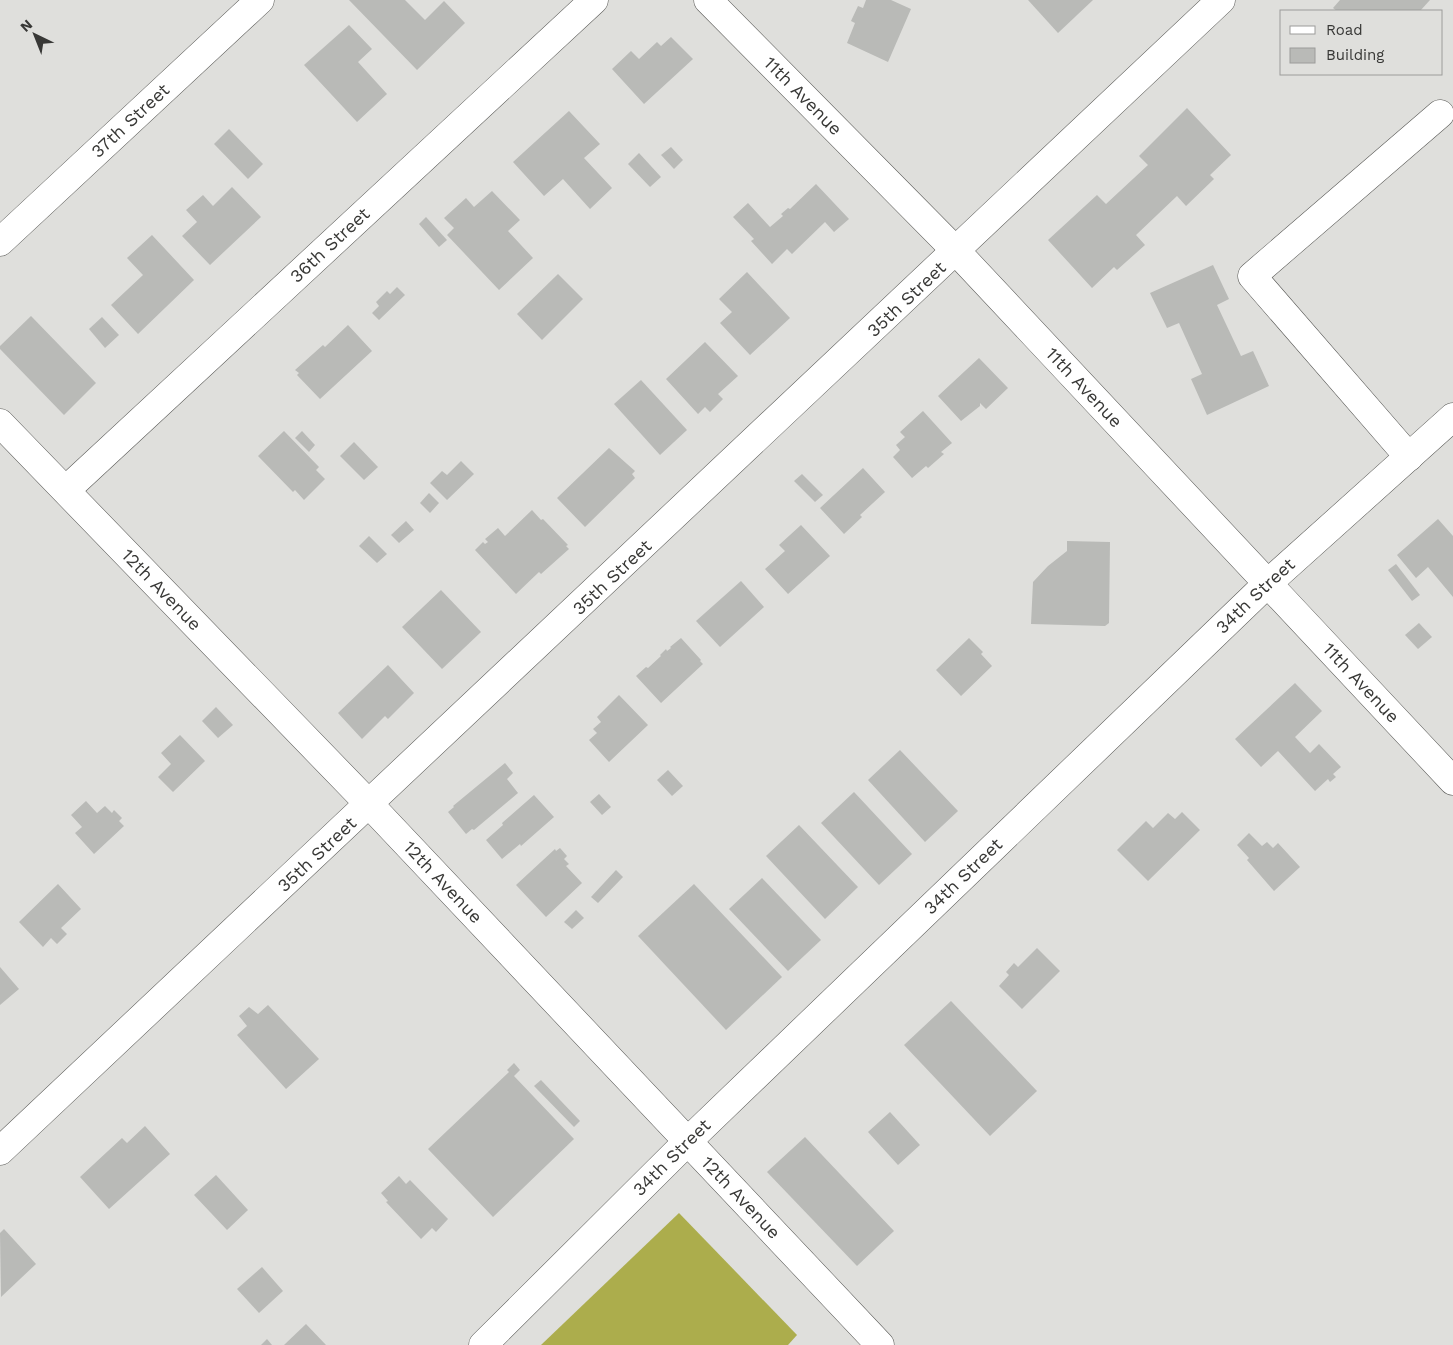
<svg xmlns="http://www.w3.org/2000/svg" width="1453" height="1345" font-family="'Work Sans',sans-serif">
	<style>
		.forest { fill: #acad4c }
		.building { fill: #b9bab7 }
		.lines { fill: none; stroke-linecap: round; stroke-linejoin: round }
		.minor-casing { stroke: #595956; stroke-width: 29 }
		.minor { stroke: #fff; stroke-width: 28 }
		.labels { text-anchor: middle; stroke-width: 4; stroke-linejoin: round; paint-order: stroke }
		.street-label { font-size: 18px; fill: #383836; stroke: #dfdfdc }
	</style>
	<rect width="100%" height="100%" fill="#dfdfdc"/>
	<polygon class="forest" points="679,1213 797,1335 788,1345 541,1345"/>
	<g class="building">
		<polygon points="349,0 405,0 425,20 444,1 465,23 417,70"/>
		<polygon points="866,0 891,0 911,9 888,62 847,43 855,23 851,21 858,6 863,8"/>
		<polygon points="1028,0 1093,0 1058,33"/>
		<polygon points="1340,0 1430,0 1420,11 1337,11 1333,8"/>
		<polygon points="349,25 372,49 358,62 387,94 357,122 304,65"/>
		<polygon points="671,37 693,59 644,104 612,69 631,51 639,59 657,42 661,46"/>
		<polygon points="1187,108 1231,155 1210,175 1214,179 1186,206 1177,196 1136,235 1145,245 1117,270 1114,267 1092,288 1048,240 1097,195 1106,204 1148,165 1139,156"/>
		<polygon points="569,111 600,144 584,158 612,188 590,209 563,179 544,196 513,162"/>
		<polygon points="229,129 263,164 248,179 214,144"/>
		<polygon points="671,147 683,160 674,169 661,155"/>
		<polygon points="639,153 661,177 650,187 628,164"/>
		<polygon points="816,184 849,219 834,232 825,222 792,254 787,249 772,264 751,241 754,239 733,217 748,203 770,227 783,216 781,214 788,208 790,209"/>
		<polygon points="232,187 261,217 210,265 182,236 197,222 186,210 203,195 213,206"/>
		<polygon points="492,191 520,220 508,231 533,258 499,290 447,235 454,228 444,218 466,198 474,207"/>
		<polygon points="426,217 447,240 439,247 419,224"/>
		<polygon points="152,235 194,280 138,334 111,305 143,275 127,258"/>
		<polygon points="1213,265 1229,299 1217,305 1241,356 1253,351 1269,386 1207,415 1191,379 1202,374 1179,323 1167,328 1150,293"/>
		<polygon points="747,272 790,318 750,355 720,323 732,312 719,299"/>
		<polygon points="558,274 583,299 542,340 517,314"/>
		<polygon points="397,287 405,295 379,320 372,313 379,306 376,302 387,291 390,294"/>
		<polygon points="31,316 96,383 64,415 0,349 0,346"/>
		<polygon points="102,317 119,335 105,348 89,329"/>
		<polygon points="348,325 372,351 320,399 297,375 299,373 295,370 323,345 325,347"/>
		<polygon points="705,342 738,376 718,394 723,399 710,412 705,407 698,414 666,379"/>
		<polygon points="979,358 1008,388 986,409 980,403 980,406 961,421 938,396"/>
		<polygon points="641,380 687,430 660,455 614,404"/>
		<polygon points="923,411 952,443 941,452 944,454 928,468 926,466 912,478 893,457 900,450 896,445 905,437 900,432"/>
		<polygon points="284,431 319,467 316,470 325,479 304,500 295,490 293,492 258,456"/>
		<polygon points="302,431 315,445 309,452 295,438"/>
		<polygon points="354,442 378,467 364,480 340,456"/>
		<polygon points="609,448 635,471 632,474 635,478 585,527 557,498"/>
		<polygon points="461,461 474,474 447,500 430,483 442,471 447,475"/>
		<polygon points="863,468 885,492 860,515 862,517 844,534 820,508"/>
		<polygon points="802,474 823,495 815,502 794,481"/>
		<polygon points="429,493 439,503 430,513 420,503"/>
		<polygon points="532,510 541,520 543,519 568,545 566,546 569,549 541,574 539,572 516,594 475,550 483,542 485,544 488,542 485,539 498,528 505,536"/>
		<polygon points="1438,519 1453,536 1453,597 1428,567 1416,578 1397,555"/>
		<polygon points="406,521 414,530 399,543 391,535"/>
		<polygon points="801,525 830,556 788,594 765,569 785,551 779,545"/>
		<polygon points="369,536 387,554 377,563 359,546"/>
		<polygon points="1067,541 1110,542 1109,623 1105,626 1031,624 1033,582 1048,566 1067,551"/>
		<polygon points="1396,564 1420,595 1412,601 1388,570"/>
		<polygon points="741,581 764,607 720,647 696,621"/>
		<polygon points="441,590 481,632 442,669 402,627"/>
		<polygon points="1419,623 1432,637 1418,649 1405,635"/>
		<polygon points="681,638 701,660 700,661 703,664 661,703 636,676 646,667 648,668 661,656 660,655 666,649 667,651 671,648 670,647"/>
		<polygon points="969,638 983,652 981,654 992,666 961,696 936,670"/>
		<polygon points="388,665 414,693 388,719 385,716 362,739 338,713"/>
		<polygon points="1295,683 1322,711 1295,737 1310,753 1319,744 1341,767 1333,774 1336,777 1330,782 1328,779 1315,791 1278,751 1261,767 1235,739"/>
		<polygon points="619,695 648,725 609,762 589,740 597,733 593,729 601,722 597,717"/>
		<polygon points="216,707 233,725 218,738 202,721"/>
		<polygon points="180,735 205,761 173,792 158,777 171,764 161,753"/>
		<polygon points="900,750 958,811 925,842 868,780"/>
		<polygon points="505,763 513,773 507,779 518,793 474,830 472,829 466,834 448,812 454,807 453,806"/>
		<polygon points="668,770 683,786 672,796 657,780"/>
		<polygon points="854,792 912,854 879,885 821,823"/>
		<polygon points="599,794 611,807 602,815 590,802"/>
		<polygon points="534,795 554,817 521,846 520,844 502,859 486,840 503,825 502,823"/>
		<polygon points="86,801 97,813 105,806 112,813 114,810 122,818 119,821 124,826 94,854 75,833 82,827 71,815"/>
		<polygon points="1182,812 1200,830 1148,881 1117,850 1146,821 1153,828 1168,813 1175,819"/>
		<polygon points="799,825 858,887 825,919 766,856"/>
		<polygon points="1249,833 1262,846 1267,842 1273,848 1278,843 1300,867 1274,891 1247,860 1249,858 1237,845"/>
		<polygon points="560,848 567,856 564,859 569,864 566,866 582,883 546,917 516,885 555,849 556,851"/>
		<polygon points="616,870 623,877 598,903 591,897"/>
		<polygon points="762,878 821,940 788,971 729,909"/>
		<polygon points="58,884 81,909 61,928 67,934 57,944 51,938 43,947 19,922"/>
		<polygon points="694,884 782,977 726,1030 638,936"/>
		<polygon points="576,910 584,918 572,929 564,922"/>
		<polygon points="1037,948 1060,971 1022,1009 999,986 1009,975 1006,972 1014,963 1018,967"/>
		<polygon points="0,967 19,989 0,1005"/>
		<polygon points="951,1001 1037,1091 990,1136 904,1045"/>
		<polygon points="268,1005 319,1059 286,1089 237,1035 247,1026 239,1016 249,1007 258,1014"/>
		<polygon points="514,1063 520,1070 514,1076 574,1139 493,1217 428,1149 509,1072 507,1070"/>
		<polygon points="541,1080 580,1121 574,1127 534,1086"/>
		<polygon points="890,1112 920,1145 898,1165 868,1132"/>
		<polygon points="145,1126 170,1154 109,1209 80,1177 122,1138 127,1143"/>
		<polygon points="805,1137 894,1231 857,1266 767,1172"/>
		<polygon points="216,1175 248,1210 227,1230 194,1195"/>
		<polygon points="399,1176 406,1184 410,1180 448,1219 436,1232 432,1228 421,1239 386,1202 388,1201 381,1193"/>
		<polygon points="4,1229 36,1264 1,1297 0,1233"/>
		<polygon points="262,1267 283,1291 259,1313 237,1289"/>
		<polygon points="306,1324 326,1345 284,1345"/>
		<polygon points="267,1339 272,1345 261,1345"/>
	</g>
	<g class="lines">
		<g class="minor-casing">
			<g id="minor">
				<path id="s1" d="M 708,0 L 957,252 L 1453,781"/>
				<path id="s2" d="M 0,242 L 260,0"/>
				<path id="s3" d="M 0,423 L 370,805 L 880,1345"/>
				<polyline points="1409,457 1252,276 1440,114"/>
				<path id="s4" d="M 66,490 L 594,0"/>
				<path id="s5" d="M 0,1151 C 409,769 817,386 1221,0"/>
				<path id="s6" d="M 483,1345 L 687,1142 L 1267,584 L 1453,417"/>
			</g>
		</g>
		<use href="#minor" class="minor"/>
	</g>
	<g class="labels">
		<g class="street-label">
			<text dy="6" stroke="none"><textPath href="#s1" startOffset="135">11th Avenue</textPath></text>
			<text dy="6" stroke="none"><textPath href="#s2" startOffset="178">37th Street</textPath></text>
			<text dy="6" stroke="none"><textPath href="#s4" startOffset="360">36th Street</textPath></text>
			<text dy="6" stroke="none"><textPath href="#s5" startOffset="1244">35th Street</textPath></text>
			<text dy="6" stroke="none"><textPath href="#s1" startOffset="540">11th Avenue</textPath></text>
			<text dy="6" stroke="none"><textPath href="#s5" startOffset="839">35th Street</textPath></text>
			<text dy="6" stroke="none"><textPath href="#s3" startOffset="232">12th Avenue</textPath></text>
			<text dy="6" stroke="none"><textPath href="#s6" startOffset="1076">34th Street</textPath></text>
			<text dy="6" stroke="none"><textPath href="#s1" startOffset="945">11th Avenue</textPath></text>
			<text dy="6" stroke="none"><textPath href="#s5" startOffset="434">35th Street</textPath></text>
			<text dy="6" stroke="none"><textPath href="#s6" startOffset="671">34th Street</textPath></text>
			<text dy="6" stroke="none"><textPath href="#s3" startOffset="638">12th Avenue</textPath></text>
			<text dy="6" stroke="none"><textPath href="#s6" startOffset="266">34th Street</textPath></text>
			<text dy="6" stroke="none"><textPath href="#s3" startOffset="1072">12th Avenue</textPath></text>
		</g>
	</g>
	<rect x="1280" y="10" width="162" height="65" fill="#dfdfdc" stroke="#9c9c9a"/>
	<rect x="1290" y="26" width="25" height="8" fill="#ffffff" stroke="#9c9c9a"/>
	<text x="1326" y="35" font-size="15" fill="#383836">Road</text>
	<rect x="1290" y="48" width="25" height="15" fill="#b9bab7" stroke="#9c9c9a"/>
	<text x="1326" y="60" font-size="15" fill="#383836">Building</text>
	<g transform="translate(35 35) rotate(317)" stroke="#dfdfdc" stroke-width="4" paint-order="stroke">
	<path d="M0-4L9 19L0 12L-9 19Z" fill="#383836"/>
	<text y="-8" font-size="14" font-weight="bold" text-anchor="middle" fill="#383836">N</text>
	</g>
</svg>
